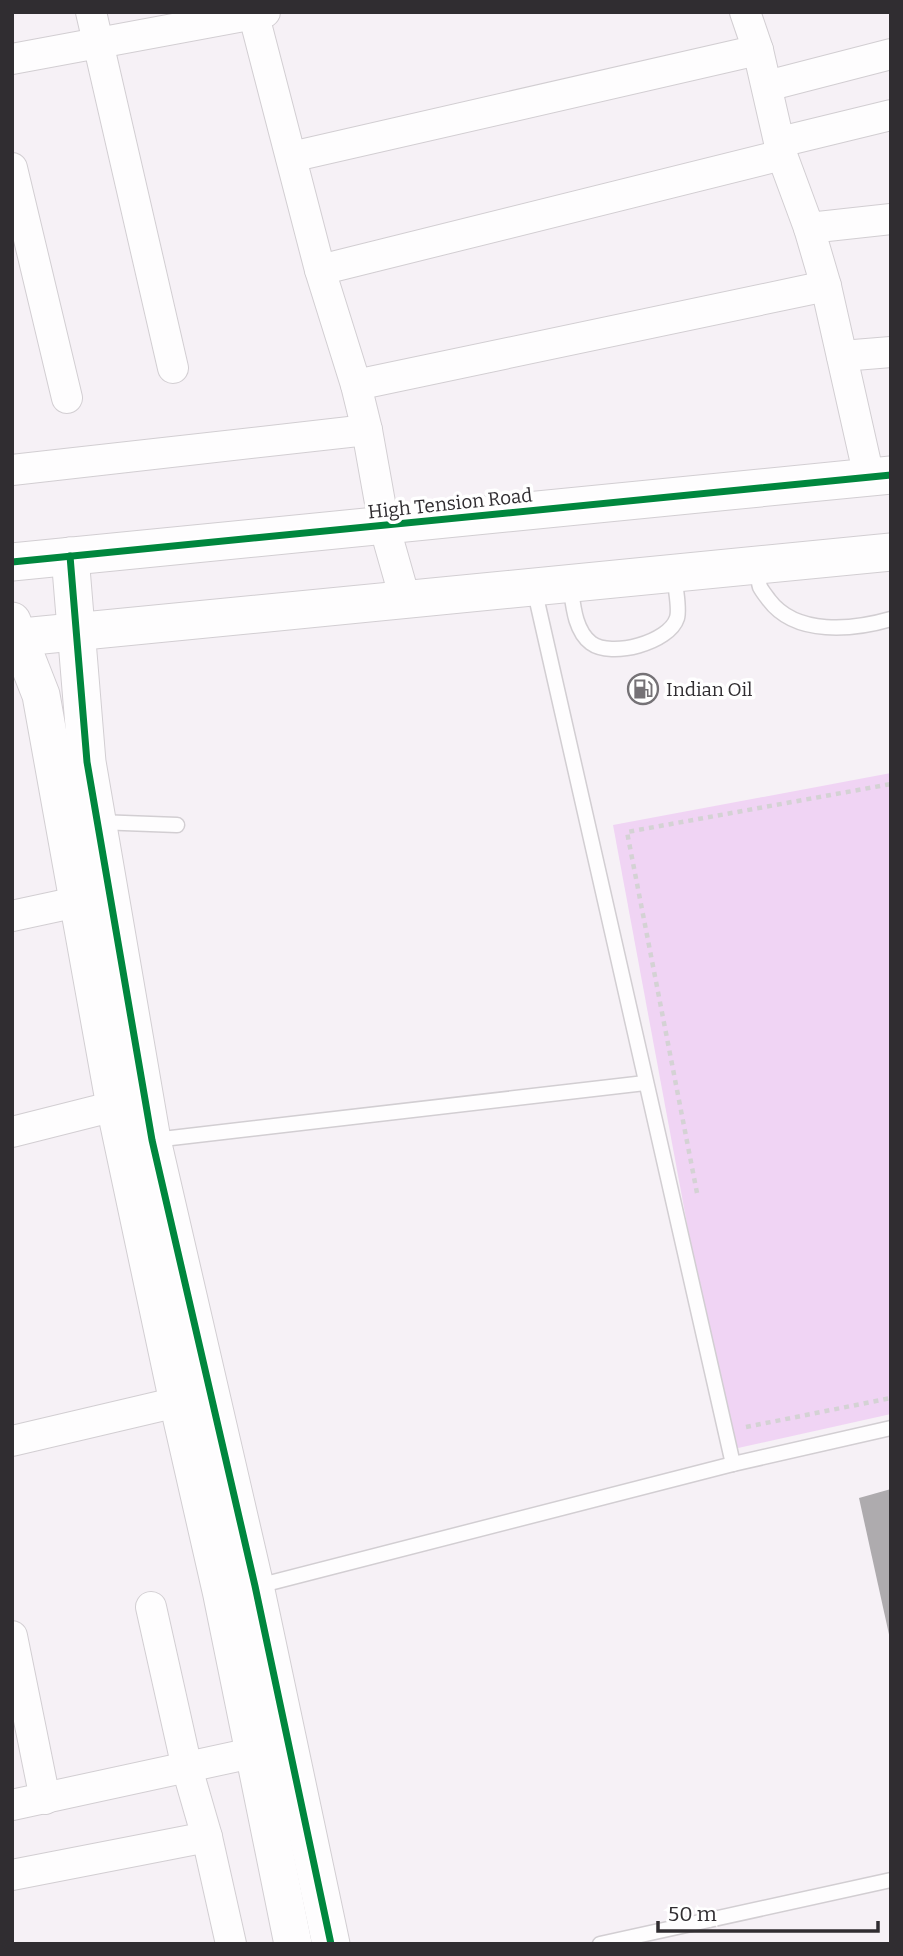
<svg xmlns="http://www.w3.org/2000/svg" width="903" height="1956" font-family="Bitter,serif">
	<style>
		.green { fill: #f0d4f4 }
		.building { fill: #aeabae }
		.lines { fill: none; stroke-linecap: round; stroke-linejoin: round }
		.service-casing { stroke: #d2ced2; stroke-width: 17 }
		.minor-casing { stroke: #d2ced2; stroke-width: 32 }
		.tertiary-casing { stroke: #d2ced2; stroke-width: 39 }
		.path { stroke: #d4d2d4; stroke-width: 4.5; stroke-dasharray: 5 5; stroke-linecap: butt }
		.service { stroke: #fefdfe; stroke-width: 14 }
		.minor { stroke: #fefdfe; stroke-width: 30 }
		.tertiary { stroke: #fefdfe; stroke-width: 37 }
		.cycleway-casing { stroke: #fff; stroke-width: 11 }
		.cycleway { stroke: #00873e; stroke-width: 7 }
		.labels { text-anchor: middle; stroke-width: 7; stroke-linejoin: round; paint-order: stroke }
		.street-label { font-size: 19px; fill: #302d31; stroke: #fff }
		.poi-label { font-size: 19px; fill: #302d31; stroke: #fff; text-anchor: start }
	</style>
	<rect width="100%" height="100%" fill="#f6f1f6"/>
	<polygon class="green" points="891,773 891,1414 729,1450 613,825"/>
	<polygon class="building" points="891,1489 891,1639 890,1639 859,1498"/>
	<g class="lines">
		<g class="service-casing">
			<g id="service">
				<path d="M 757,565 C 758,572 758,581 760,587 C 762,591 766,596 769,600 C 796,636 853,630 891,619"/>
				<path d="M 570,583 C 573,603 574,630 591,643 C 611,658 669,643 677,618 C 680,608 675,586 674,575"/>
				<polyline points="534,588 733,1464"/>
				<polyline points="98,822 177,825"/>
				<polyline points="154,1140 645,1083"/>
				<polyline points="254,1587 733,1464 891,1428"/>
				<polyline points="600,1944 891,1880"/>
			</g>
		</g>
		<g class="minor-casing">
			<g id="minor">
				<polyline points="91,12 173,368"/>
				<polyline points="253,12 320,270 356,385 367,430 384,525 405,599"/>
				<polyline points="745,12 758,50 782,155 809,228 826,286 869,477"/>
				<polyline points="12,59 265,12"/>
				<polyline points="767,86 891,54"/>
				<polyline points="780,142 891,115"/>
				<polyline points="291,157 758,50"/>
				<polyline points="12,168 67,398"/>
				<polyline points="809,228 891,219"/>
				<polyline points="320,270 782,155"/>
				<polyline points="842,356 891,352"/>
				<polyline points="356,385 826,286"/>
				<polyline points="12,470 367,430"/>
				<polyline points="12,916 77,902"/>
				<polyline points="12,1132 115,1106"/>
				<polyline points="12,1441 199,1397"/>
				<polyline points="151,1607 187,1768 207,1837 231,1944"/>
				<polyline points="12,1636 45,1799"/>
				<polyline points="12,1805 275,1748"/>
				<polyline points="12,1875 207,1837"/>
			</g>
		</g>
		<g class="tertiary-casing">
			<g id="tertiary">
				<polyline points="70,556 87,762 152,1140 255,1586 331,1944"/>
				<polyline points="12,562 891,475"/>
				<polyline points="12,621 41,695 115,1106 178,1402 222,1595 293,1944"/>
				<polyline points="12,638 891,552"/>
			</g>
		</g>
		<g class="path">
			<polyline points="697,1193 627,832 891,784"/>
			<polyline points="746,1427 891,1398"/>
		</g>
		<use href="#service" class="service"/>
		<use href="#minor" class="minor"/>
		<use href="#tertiary" class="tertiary"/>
		<g class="cycleway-casing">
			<g id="cycleway">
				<polyline points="70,556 87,762 152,1140 255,1586 331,1944"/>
				<polyline points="12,562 891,475"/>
			</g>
		</g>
		<use href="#cycleway" class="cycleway"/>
	</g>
	<defs>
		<g id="fuel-ring" transform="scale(1.575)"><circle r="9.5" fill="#fff" stroke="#757276" stroke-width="1.5"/><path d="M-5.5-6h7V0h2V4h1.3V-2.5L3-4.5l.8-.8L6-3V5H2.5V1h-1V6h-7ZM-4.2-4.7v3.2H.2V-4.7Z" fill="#757276"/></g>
	</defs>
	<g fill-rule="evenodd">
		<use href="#fuel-ring" x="643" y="689"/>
	</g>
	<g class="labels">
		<g class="street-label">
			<text transform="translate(450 503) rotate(-6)" y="7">High Tension Road</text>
		</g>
		<g class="poi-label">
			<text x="666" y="696">Indian Oil</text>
		</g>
	</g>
	<rect width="903" height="1956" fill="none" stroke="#302d31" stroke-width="28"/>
	<path d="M658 1921v10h220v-10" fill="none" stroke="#302d31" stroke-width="3.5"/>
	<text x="668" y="1921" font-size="21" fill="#302d31" stroke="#ffffff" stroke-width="5" paint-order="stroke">50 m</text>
</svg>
